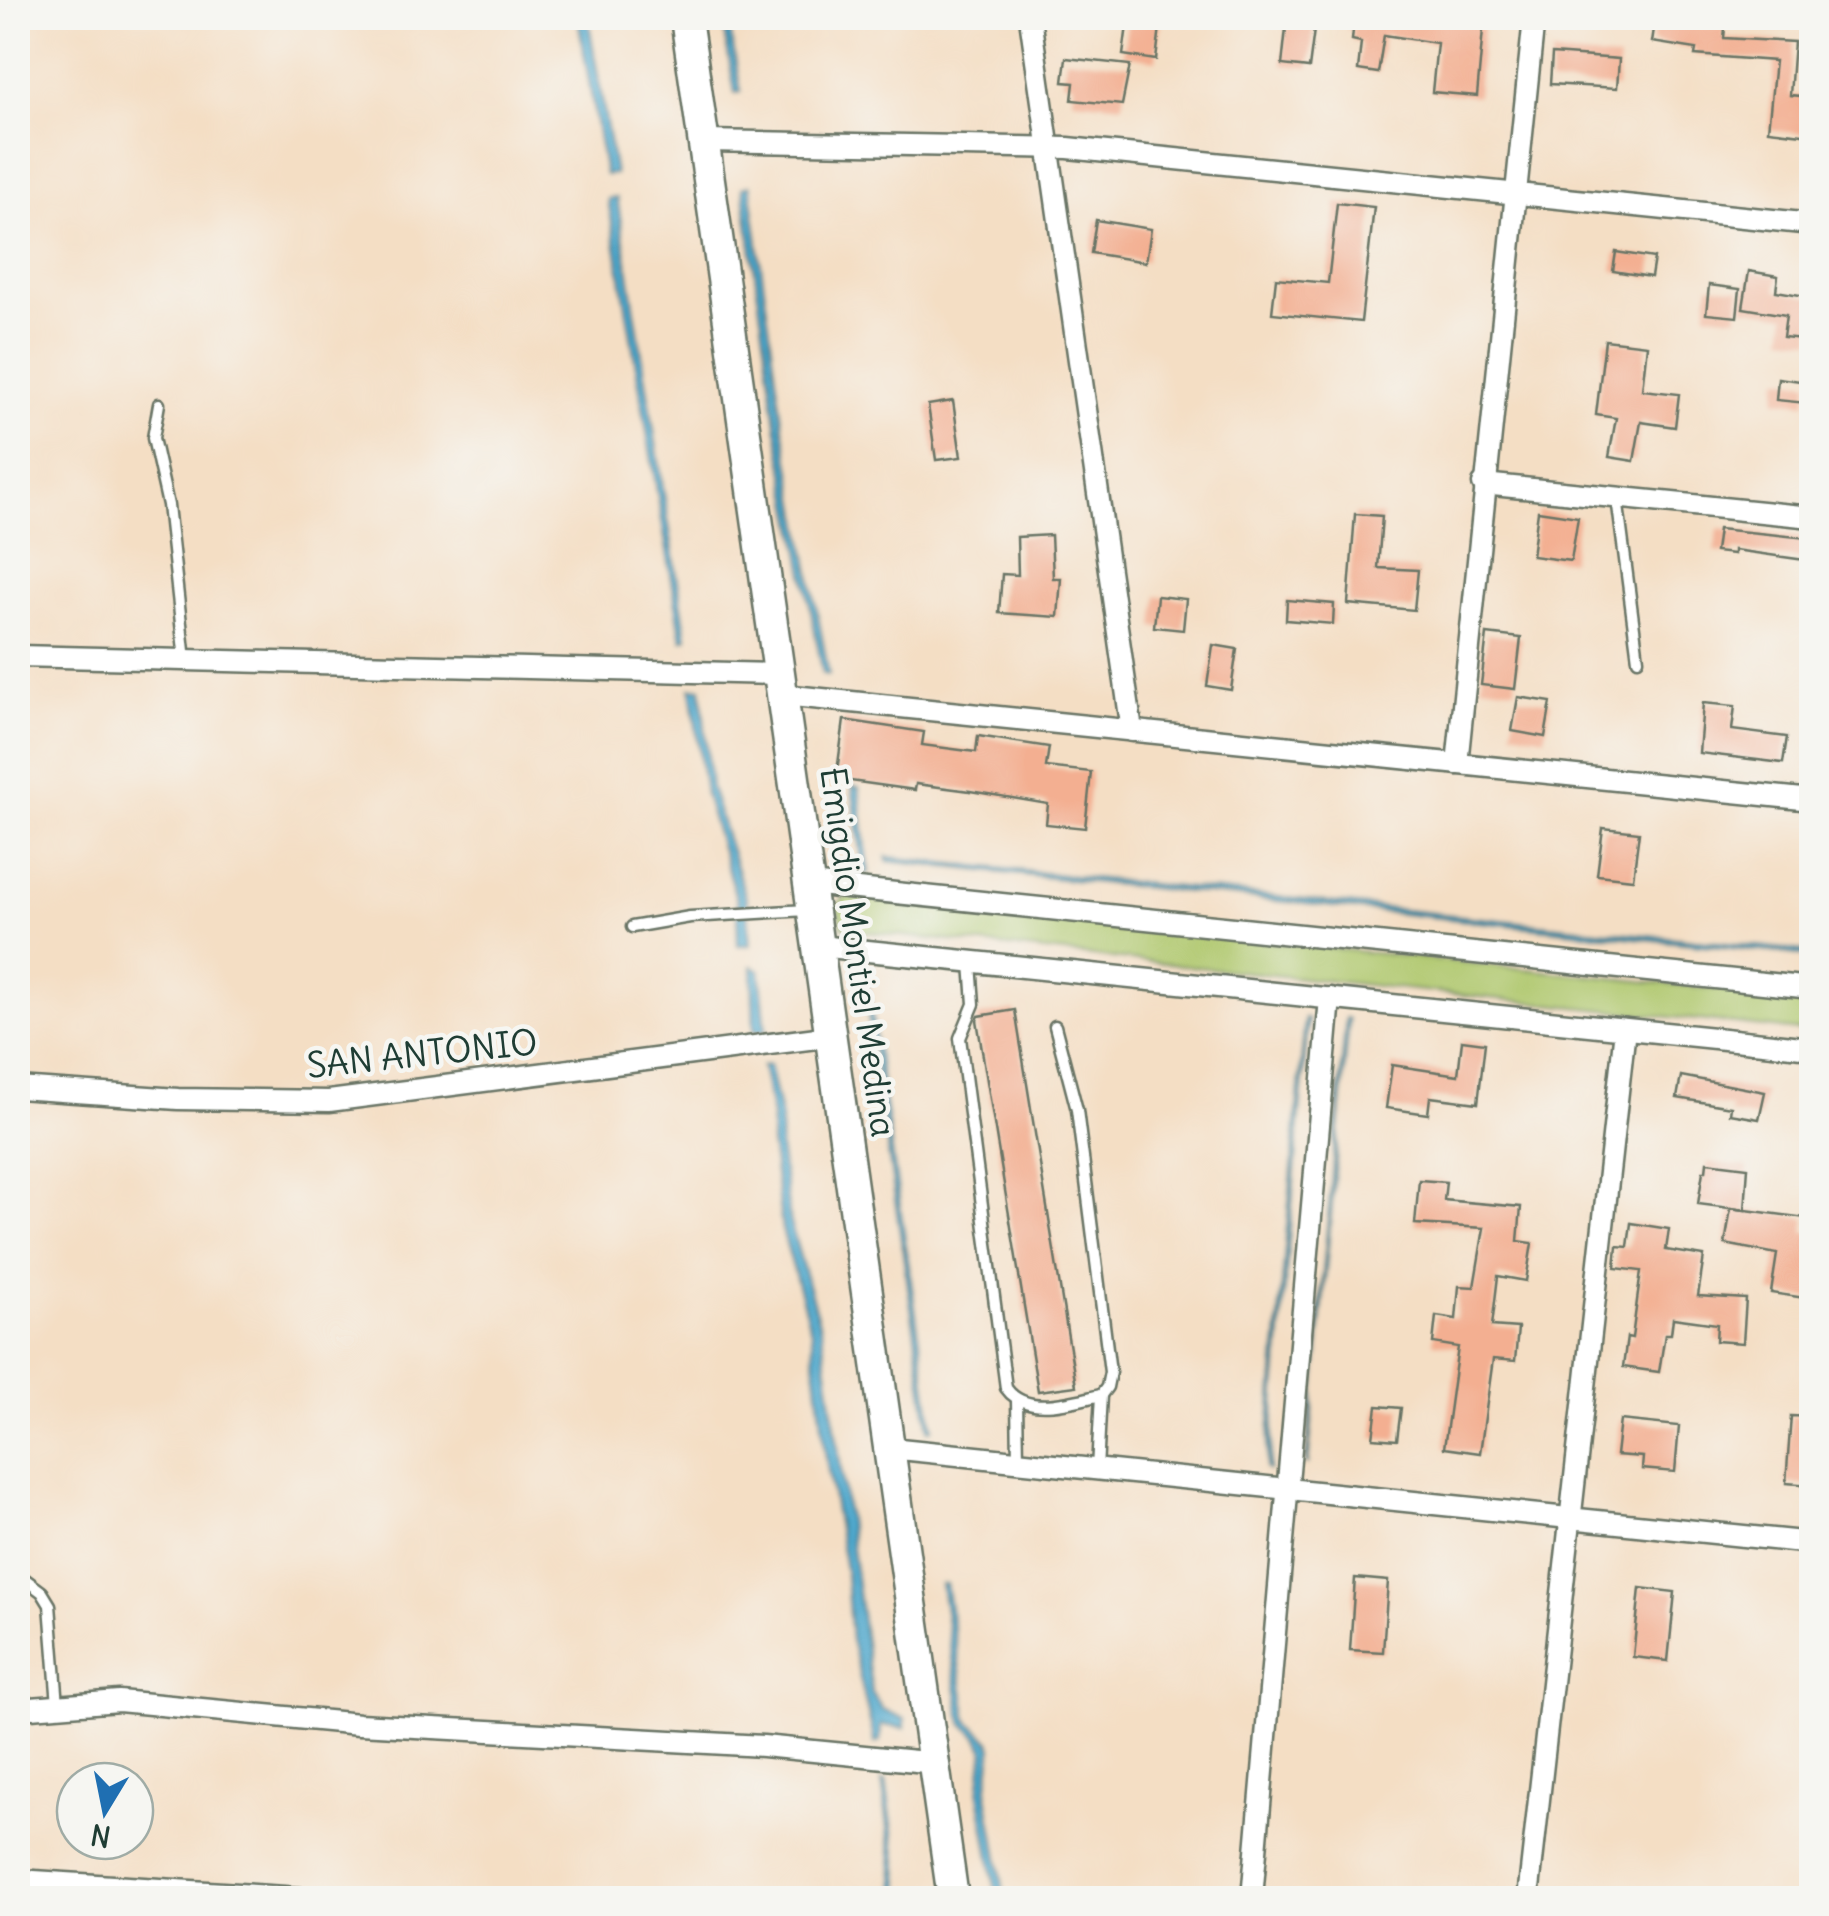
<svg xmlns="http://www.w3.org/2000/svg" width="1829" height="1916" font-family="Delius,sans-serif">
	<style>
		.green { fill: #b0c86e; stroke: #688251; stroke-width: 2.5 }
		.water { fill: #50a7cc; stroke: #387280; stroke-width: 2.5 }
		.building { fill: #f3af91 }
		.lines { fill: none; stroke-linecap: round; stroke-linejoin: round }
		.service-casing { stroke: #6a7566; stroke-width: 15 }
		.minor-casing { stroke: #6a7566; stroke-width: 25 }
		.primary-casing { stroke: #6a7566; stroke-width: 35 }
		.service { stroke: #fff; stroke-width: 10 }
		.minor { stroke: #fff; stroke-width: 20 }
		.primary { stroke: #fff; stroke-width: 30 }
		.labels { text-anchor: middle; stroke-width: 9; stroke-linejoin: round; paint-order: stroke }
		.street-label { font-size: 35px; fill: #1f3d34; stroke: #f6f6f2 }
	</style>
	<rect width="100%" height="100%" fill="#f6f6f2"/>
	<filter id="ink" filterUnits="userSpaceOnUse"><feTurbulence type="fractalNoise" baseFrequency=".01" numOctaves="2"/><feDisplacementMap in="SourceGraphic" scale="20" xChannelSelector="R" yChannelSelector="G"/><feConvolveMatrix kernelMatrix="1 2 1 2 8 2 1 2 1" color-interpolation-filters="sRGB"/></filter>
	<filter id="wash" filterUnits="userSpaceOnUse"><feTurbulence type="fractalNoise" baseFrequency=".0048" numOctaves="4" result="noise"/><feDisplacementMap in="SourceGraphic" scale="40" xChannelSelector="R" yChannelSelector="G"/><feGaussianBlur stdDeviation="2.25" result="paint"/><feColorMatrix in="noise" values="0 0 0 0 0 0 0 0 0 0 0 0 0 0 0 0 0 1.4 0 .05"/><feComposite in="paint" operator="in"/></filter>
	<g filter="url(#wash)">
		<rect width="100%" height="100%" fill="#f4dec4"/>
		<polygon class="green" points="844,897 1811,999 1811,1032 848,930 841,925 837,906"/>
		<g class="water">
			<polygon points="578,18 588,18 615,174 605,175"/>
			<polygon points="722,18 728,18 741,92 735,93"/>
			<polygon points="750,185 783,428 829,675 823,674 777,430 743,187"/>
			<polygon points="617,198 687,638 682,640 608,199"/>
			<polygon points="691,688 701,688 711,788 746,898 750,945 738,945 737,901 705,794"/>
			<polygon points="852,786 859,788 869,873 864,873"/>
			<polygon points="887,857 1811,952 1811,956 887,861"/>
			<polygon points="752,966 760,970 766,1031 754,1031"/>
			<polygon points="861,968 865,968 933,1429 929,1430"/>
			<polygon points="1346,1018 1349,1019 1308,1464 1306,1463"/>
			<polygon points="1305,1019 1308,1020 1269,1470 1266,1469"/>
			<polygon points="769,1065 781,1119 780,1147 790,1222 822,1333 872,1693 882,1709 905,1719 905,1728 881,1725 880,1741 875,1743 851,1639 846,1575 826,1458 811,1331 782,1229 771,1143 772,1117 762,1066"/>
			<polygon points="941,1584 946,1584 967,1715 969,1722 990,1740 992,1748 987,1795 1005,1898 997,1898 979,1794 984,1749 979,1738 964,1725 960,1712"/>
			<polygon points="882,1780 886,1781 902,1898 897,1898"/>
		</g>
		<g id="blocks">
			<g class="building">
				<polygon points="1128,18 1161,18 1156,60 1123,55"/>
				<polygon points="1348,18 1484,18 1477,96 1432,92 1437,43 1384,35 1378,73 1358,70 1361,42 1352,40 1353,30 1347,29"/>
				<polygon points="1287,19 1315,22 1309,68 1282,65"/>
				<polygon points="1655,22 1725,28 1724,38 1794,42 1790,95 1812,97 1812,135 1768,130 1775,61 1695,55 1696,49 1652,42"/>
				<polygon points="1552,54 1619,59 1617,88 1550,84"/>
				<polygon points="1066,58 1130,65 1122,105 1072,100 1074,83 1063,82"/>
				<polygon points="1337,203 1374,207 1361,322 1272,313 1276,278 1328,283"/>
				<polygon points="1096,220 1151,229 1146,262 1091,253"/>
				<polygon points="1616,252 1654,258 1651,277 1613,271"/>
				<polygon points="1749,271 1778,276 1776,291 1812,297 1812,340 1783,337 1786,315 1743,308"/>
				<polygon points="1709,285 1740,289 1737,317 1706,314"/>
				<polygon points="1605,340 1647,345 1642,390 1679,394 1675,427 1641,422 1634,461 1609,457 1616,418 1596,415"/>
				<polygon points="1778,378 1808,382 1806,403 1776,400"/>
				<polygon points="953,401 961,457 936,460 928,405"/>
				<polygon points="1538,511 1578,517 1571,561 1532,556"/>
				<polygon points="1355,514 1382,516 1378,568 1418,570 1414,610 1348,604"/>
				<polygon points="1718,529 1808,538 1805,560 1734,550 1734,554 1715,552"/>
				<polygon points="1051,535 1053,578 1061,578 1058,617 999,613 1002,574 1018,575 1017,537"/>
				<polygon points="1157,596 1186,599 1183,630 1154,627"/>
				<polygon points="1287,600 1334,604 1333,624 1286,620"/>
				<polygon points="1487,634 1521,638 1515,689 1481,685"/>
				<polygon points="1213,645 1237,649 1231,690 1207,686"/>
				<polygon points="1518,697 1551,702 1545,737 1512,731"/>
				<polygon points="1703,703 1735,706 1732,730 1787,737 1783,763 1699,753"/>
				<polygon points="844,720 924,732 922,745 976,752 978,736 1049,747 1046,767 1091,772 1085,828 1046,824 1048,804 970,791 916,784 915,790 836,779"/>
				<polygon points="1603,828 1639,832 1633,879 1597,875"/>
				<polygon points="1015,1010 1076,1386 1038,1391 977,1020 979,1016"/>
				<polygon points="1462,1040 1485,1043 1478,1103 1430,1097 1428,1114 1386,1108 1392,1065 1458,1075"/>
				<polygon points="1681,1076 1765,1092 1759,1119 1730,1114 1731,1107 1677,1098"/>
				<polygon points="1707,1162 1748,1167 1745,1210 1698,1204 1703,1171 1706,1171"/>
				<polygon points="1419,1180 1446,1182 1444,1200 1521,1207 1518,1241 1532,1243 1526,1281 1498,1276 1492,1326 1518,1328 1515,1361 1493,1359 1480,1453 1444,1448 1458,1347 1433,1343 1436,1316 1456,1319 1459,1286 1474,1287 1484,1228 1415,1224"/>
				<polygon points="1731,1208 1806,1218 1804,1232 1812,1233 1812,1299 1771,1293 1777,1254 1725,1244"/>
				<polygon points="1631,1223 1669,1229 1666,1250 1704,1256 1698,1296 1746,1299 1743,1343 1716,1341 1717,1324 1673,1318 1671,1334 1665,1334 1659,1372 1623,1367 1627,1337 1632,1338 1641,1271 1615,1268 1617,1246 1628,1247"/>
				<polygon points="1377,1406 1401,1408 1397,1440 1373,1438"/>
				<polygon points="1791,1416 1812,1417 1812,1485 1786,1483"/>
				<polygon points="1620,1420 1679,1426 1675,1472 1642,1469 1643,1457 1616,1455"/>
				<polygon points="1355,1578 1388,1581 1383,1652 1350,1650"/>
				<polygon points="1640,1588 1675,1592 1668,1661 1633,1657"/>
			</g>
		</g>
	</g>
	<g filter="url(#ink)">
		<use href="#blocks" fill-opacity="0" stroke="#6a7566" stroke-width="2.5"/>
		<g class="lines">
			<g class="service-casing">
				<g id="service">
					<polyline points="159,404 153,438 168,505 185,660"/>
					<polyline points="1617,498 1638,659"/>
					<polyline points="632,927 690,917 807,910"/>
					<path d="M 971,963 L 974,1004 L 960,1038 L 1006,1388 C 1026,1417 1073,1401 1101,1395 L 1107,1387 L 1110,1372 L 1077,1110 L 1055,1026"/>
					<polyline points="1017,1400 1018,1461"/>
					<polyline points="1097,1469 1101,1395"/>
					<polyline points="18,1574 42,1592 50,1605 58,1705"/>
				</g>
			</g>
			<g class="minor-casing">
				<g id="minor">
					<polyline points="1030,18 1132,731"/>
					<polyline points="704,141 1068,148 1812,224"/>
					<polyline points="1483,484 1812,517"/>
					<polyline points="18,656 779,674"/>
					<polyline points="783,695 1812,800"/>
					<polyline points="1457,764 1534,18"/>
					<polyline points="809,884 1812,988"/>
					<polyline points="819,946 1812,1048"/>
					<polyline points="18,1088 178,1099 329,1101 832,1036"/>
					<polyline points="890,1448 1812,1543"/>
					<polyline points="18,1709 119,1701 359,1724 763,1746 936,1763"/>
					<polyline points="18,1880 300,1898"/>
					<polyline points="1252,1898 1330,998"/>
					<polyline points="1528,1898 1625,1029"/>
				</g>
			</g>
			<g class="primary-casing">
				<polyline id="primary" points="686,18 953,1898"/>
			</g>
			<use href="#service" class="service"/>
			<use href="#minor" class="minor"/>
			<use href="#primary" class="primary"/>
		</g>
	</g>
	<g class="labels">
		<g class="street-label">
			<text transform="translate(858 952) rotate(82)" y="12">Emigdio Montiel Medina</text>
			<text transform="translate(422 1054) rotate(-6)" y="12">SAN ANTONIO</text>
		</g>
	</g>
	<rect width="1829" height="1916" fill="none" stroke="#f6f6f2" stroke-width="60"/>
	<g transform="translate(105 1811) rotate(190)"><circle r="48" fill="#f6f6f2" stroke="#a0aca6" stroke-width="2.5"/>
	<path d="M0-8L18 38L0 25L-18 38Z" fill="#1f6fb2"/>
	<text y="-15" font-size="28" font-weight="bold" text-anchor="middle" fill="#1f3d34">N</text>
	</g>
</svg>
